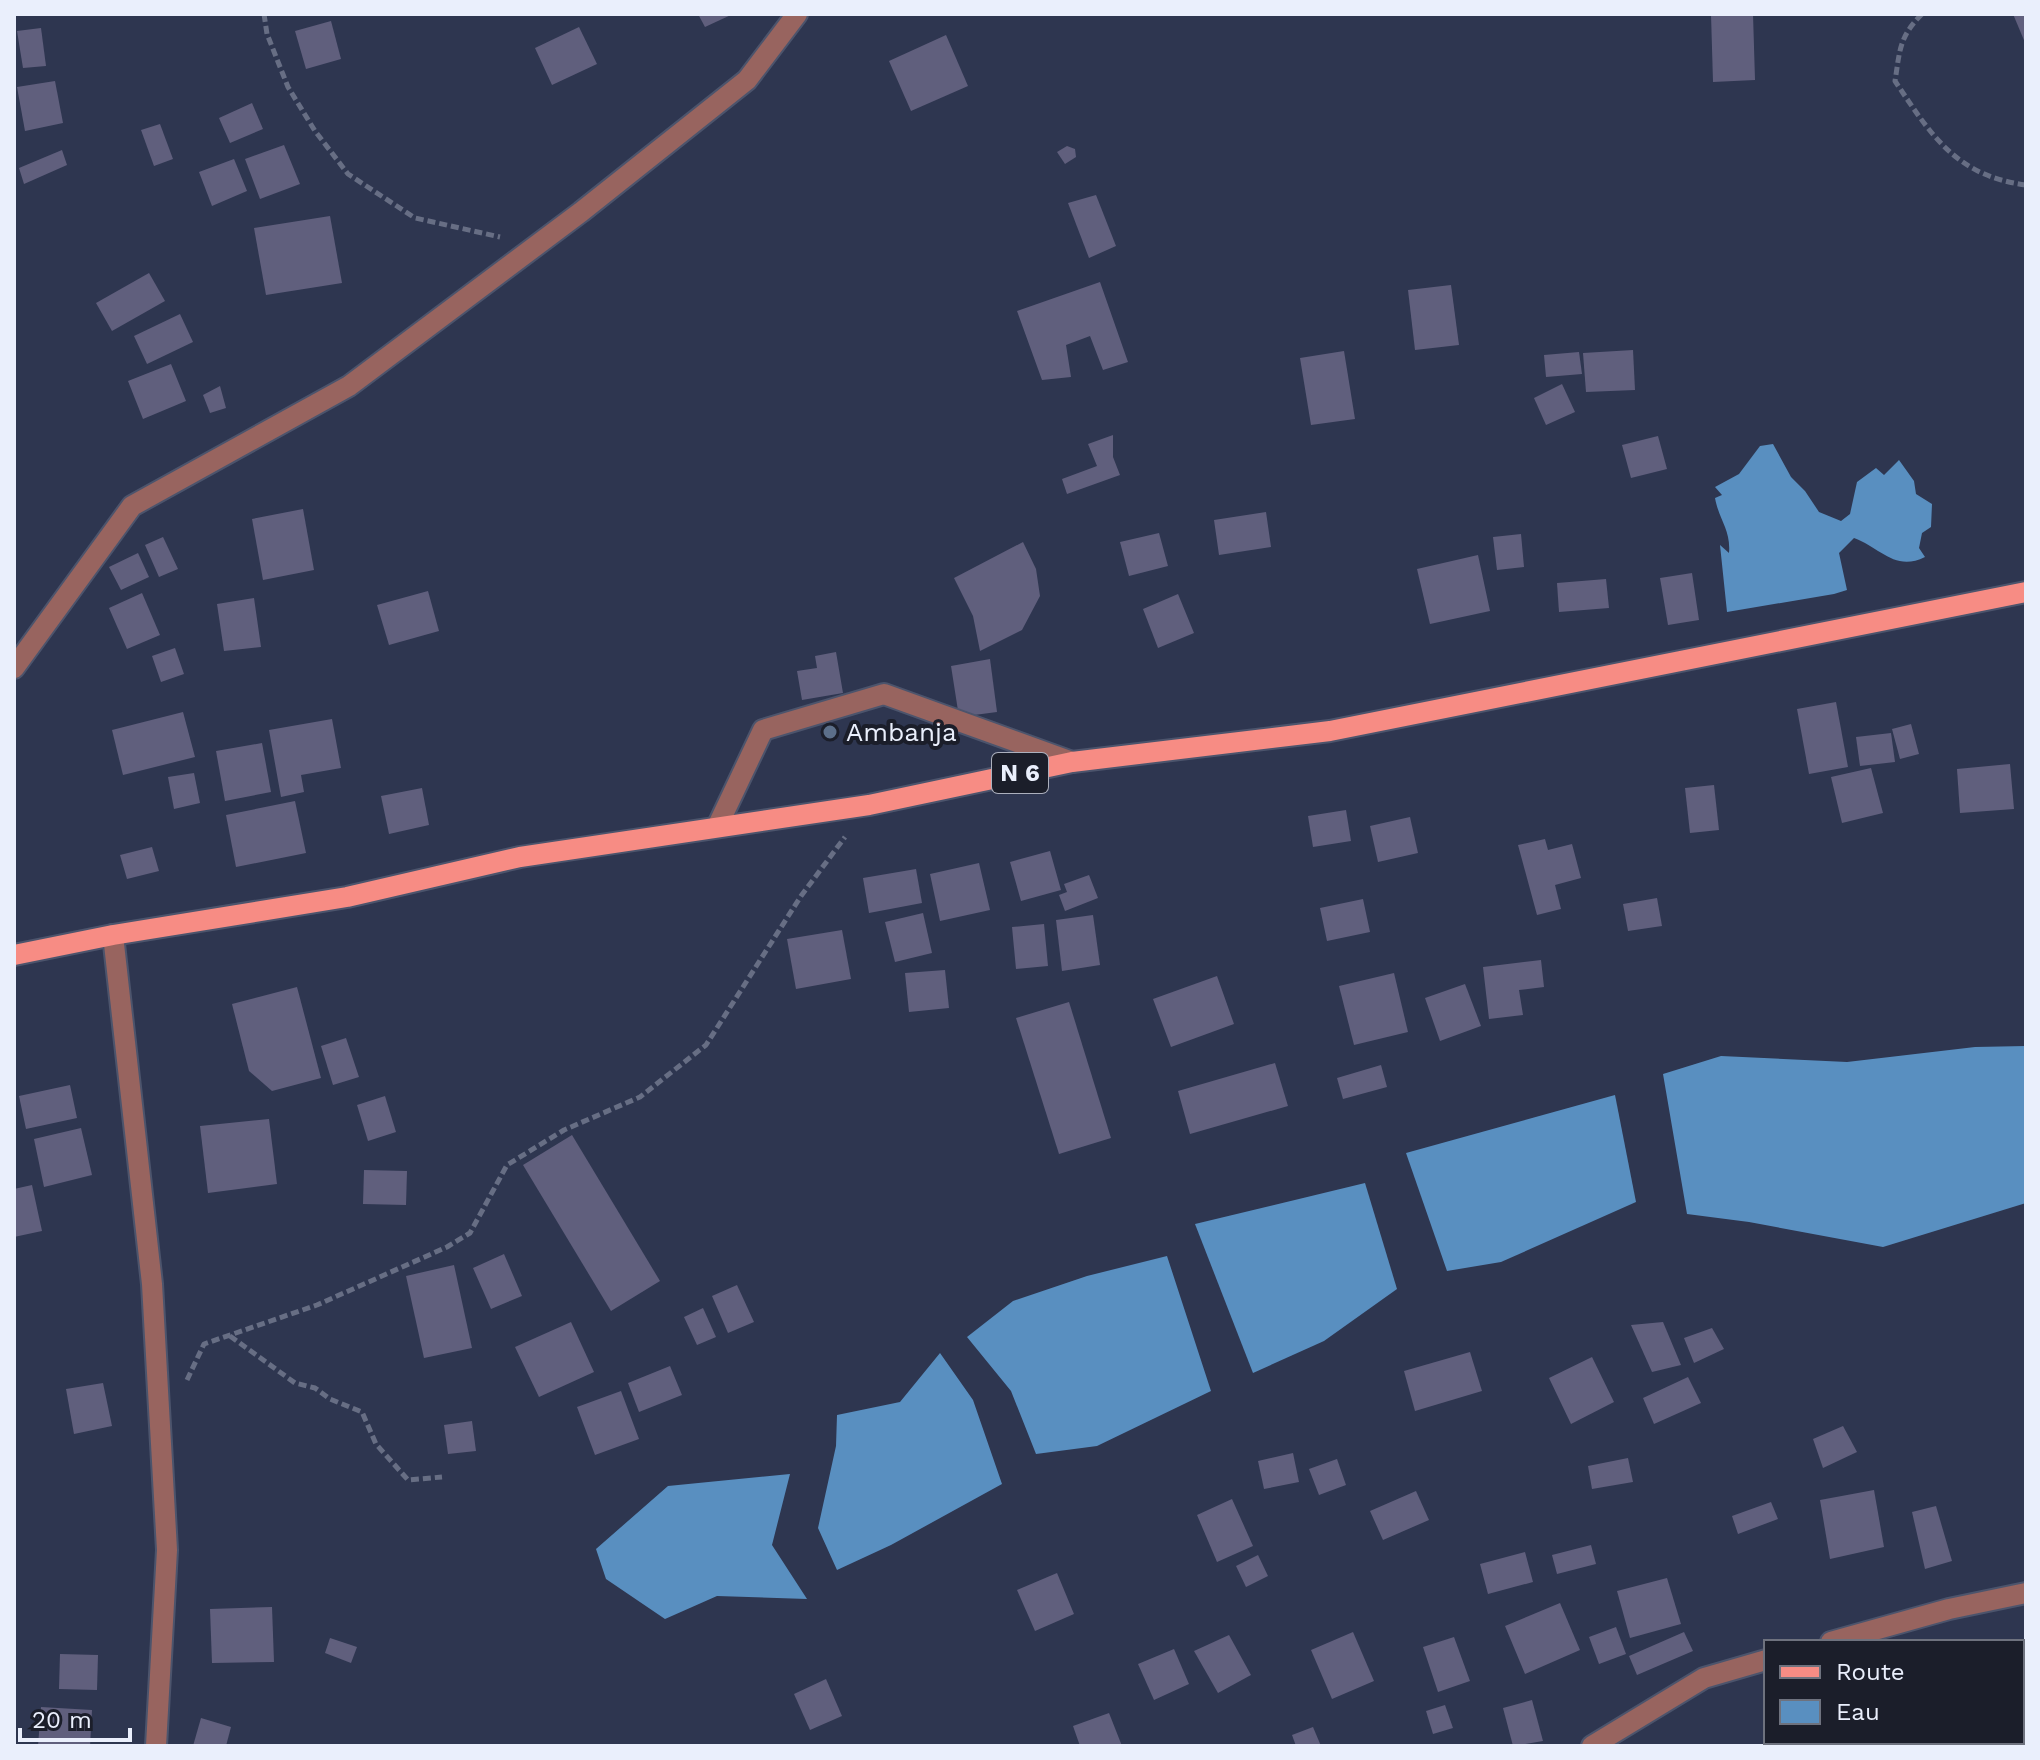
<svg xmlns="http://www.w3.org/2000/svg" width="2040" height="1760" font-family="'Work Sans',sans-serif">
	<style>
		.water { fill: #598fc0 }
		.building { fill: #605f7d }
		.lines { fill: none; stroke-linecap: round; stroke-linejoin: round }
		.minor-casing { stroke: #4c546c; stroke-width: 24 }
		.major-casing { stroke: #4c546c; stroke-width: 24 }
		.path { stroke: #676e84; stroke-width: 5; stroke-dasharray: 8 4; stroke-linecap: butt }
		.minor { stroke: #98645f; stroke-width: 20 }
		.major { stroke: #f78c84; stroke-width: 20 }
		.service-dot { fill: #5c6f8a; stroke: #1b1e2a; stroke-width: 3 }
		.labels { text-anchor: middle; stroke-width: 8; stroke-linejoin: round; paint-order: stroke }
		.shield { fill: #1b1e2a; stroke: #acb0bd; stroke-width: 2 }
		.shield-label { font-size: 24px; font-weight: bold; fill: #eaeffc }
		.poi-label { font-size: 26px; fill: #eaeffc; stroke: #1b1e2a; text-anchor: start }
	</style>
	<rect width="100%" height="100%" fill="#2e3650"/>
	<g class="water">
		<path d="M 1773,444 L 1791,477 L 1805,491 L 1819,512 L 1841,521 L 1850,514 L 1857,482 L 1876,468 L 1884,475 L 1899,460 L 1914,481 L 1916,494 L 1932,504 L 1931,527 L 1922,533 L 1919,548 L 1925,557 C 1895,572 1881,548 1854,538 L 1839,553 L 1847,590 L 1834,594 L 1727,612 L 1720,545 L 1729,553 C 1731,530 1719,520 1715,498 L 1722,495 L 1715,487 L 1739,474 L 1760,446 Z"/>
		<polygon points="2026,1046 2026,1203 1883,1247 1749,1222 1687,1214 1663,1074 1721,1056 1847,1062 1975,1047"/>
		<polygon points="1615,1095 1636,1202 1501,1262 1447,1271 1406,1153"/>
		<polygon points="1365,1183 1397,1289 1324,1341 1253,1373 1195,1224"/>
		<polygon points="1167,1256 1211,1391 1097,1446 1036,1454 1011,1391 967,1337 1013,1301 1087,1276"/>
		<polygon points="940,1353 973,1400 1002,1484 891,1545 837,1570 818,1528 836,1446 837,1415 900,1402"/>
		<polygon points="790,1474 772,1545 807,1599 717,1596 665,1619 606,1579 596,1549 668,1486"/>
	</g>
	<g class="building">
		<polygon points="698,14 733,14 705,27"/>
		<polygon points="1711,14 1753,14 1755,80 1713,82"/>
		<polygon points="2013,14 2026,14 2026,45"/>
		<polygon points="331,21 341,59 306,69 295,31"/>
		<polygon points="579,27 597,64 552,85 535,48"/>
		<polygon points="41,28 46,66 23,68 17,31"/>
		<polygon points="946,35 968,86 911,111 889,61"/>
		<polygon points="55,81 63,123 25,131 17,87"/>
		<polygon points="252,103 263,129 230,143 219,118"/>
		<polygon points="160,124 173,159 154,166 141,130"/>
		<polygon points="284,145 300,184 260,199 245,159"/>
		<polygon points="1067,146 1075,149 1076,157 1065,164 1057,152"/>
		<polygon points="62,150 67,165 24,184 19,168"/>
		<polygon points="234,159 247,191 212,206 199,172"/>
		<polygon points="1096,195 1116,246 1089,258 1068,203"/>
		<polygon points="330,216 342,283 266,295 254,228"/>
		<polygon points="149,273 165,301 112,331 96,303"/>
		<polygon points="1100,282 1128,362 1103,370 1090,336 1066,345 1071,377 1042,380 1017,311"/>
		<polygon points="1451,285 1459,345 1415,350 1408,290"/>
		<polygon points="180,314 193,342 147,364 134,336"/>
		<polygon points="1633,350 1635,390 1586,392 1583,353"/>
		<polygon points="1344,351 1355,419 1311,425 1300,358"/>
		<polygon points="1579,352 1582,374 1546,377 1544,355"/>
		<polygon points="171,364 186,401 143,419 128,381"/>
		<polygon points="1562,384 1575,412 1546,425 1534,398"/>
		<polygon points="220,386 226,408 210,413 203,395"/>
		<polygon points="1113,435 1113,457 1120,475 1067,494 1062,479 1097,466 1088,444"/>
		<polygon points="1658,436 1667,469 1631,478 1622,445"/>
		<polygon points="303,509 314,570 263,580 252,519"/>
		<polygon points="1266,512 1271,547 1219,555 1214,520"/>
		<polygon points="1159,533 1168,566 1129,576 1120,542"/>
		<polygon points="1521,534 1524,567 1497,570 1493,537"/>
		<polygon points="163,537 178,569 159,577 145,545"/>
		<polygon points="1023,542 1036,569 1040,596 1022,630 980,651 973,616 954,578"/>
		<polygon points="138,553 149,577 121,590 109,567"/>
		<polygon points="1478,555 1490,611 1430,624 1417,569"/>
		<polygon points="1692,573 1699,620 1668,625 1660,578"/>
		<polygon points="1606,579 1609,608 1559,612 1557,583"/>
		<polygon points="428,591 439,631 389,645 377,605"/>
		<polygon points="142,593 160,635 127,649 109,608"/>
		<polygon points="1178,594 1194,633 1158,648 1143,609"/>
		<polygon points="254,598 261,647 224,651 217,604"/>
		<polygon points="175,648 184,674 161,682 152,656"/>
		<polygon points="836,652 843,693 802,700 797,671 817,668 815,656"/>
		<polygon points="990,659 997,712 959,717 951,666"/>
		<polygon points="1836,702 1848,767 1809,774 1797,709"/>
		<polygon points="183,712 195,757 123,775 112,730"/>
		<polygon points="332,719 341,768 301,775 304,792 281,797 269,730"/>
		<polygon points="1911,724 1919,754 1900,759 1892,729"/>
		<polygon points="1891,733 1895,762 1860,766 1856,737"/>
		<polygon points="262,743 271,792 225,801 216,751"/>
		<polygon points="2010,764 2014,809 1960,813 1957,769"/>
		<polygon points="1871,768 1883,813 1842,823 1831,777"/>
		<polygon points="194,773 200,803 174,809 168,777"/>
		<polygon points="1714,785 1719,830 1690,833 1685,788"/>
		<polygon points="422,788 429,825 389,834 381,796"/>
		<polygon points="295,801 306,853 236,867 226,815"/>
		<polygon points="1346,810 1351,841 1313,847 1308,816"/>
		<polygon points="1410,817 1418,853 1378,862 1370,826"/>
		<polygon points="1545,839 1548,850 1572,844 1581,878 1555,885 1561,909 1537,915 1518,845"/>
		<polygon points="152,847 159,871 127,879 120,855"/>
		<polygon points="1050,851 1061,890 1021,901 1010,862"/>
		<polygon points="979,863 990,910 940,921 930,874"/>
		<polygon points="916,869 922,903 869,913 863,878"/>
		<polygon points="1089,875 1098,898 1065,911 1059,895 1067,892 1064,884"/>
		<polygon points="1657,898 1662,926 1628,931 1623,904"/>
		<polygon points="1363,899 1370,932 1327,941 1320,908"/>
		<polygon points="923,913 932,953 895,962 885,922"/>
		<polygon points="1093,915 1100,965 1062,971 1056,920"/>
		<polygon points="1044,924 1048,966 1016,969 1012,927"/>
		<polygon points="842,930 851,979 796,989 787,939"/>
		<polygon points="1541,960 1544,987 1519,990 1523,1015 1489,1019 1483,967"/>
		<polygon points="945,970 949,1008 909,1012 905,973"/>
		<polygon points="1394,973 1408,1032 1354,1045 1339,986"/>
		<polygon points="1217,976 1234,1024 1171,1047 1153,999"/>
		<polygon points="1465,984 1481,1026 1440,1041 1425,998"/>
		<polygon points="297,987 321,1078 272,1091 249,1071 232,1004"/>
		<polygon points="1069,1002 1111,1138 1059,1154 1016,1018"/>
		<polygon points="346,1038 359,1077 333,1085 321,1046"/>
		<polygon points="1275,1063 1288,1106 1190,1134 1178,1091"/>
		<polygon points="1381,1065 1387,1087 1343,1099 1337,1078"/>
		<polygon points="70,1085 77,1118 26,1129 19,1096"/>
		<polygon points="385,1096 396,1132 368,1141 357,1105"/>
		<polygon points="269,1119 277,1184 208,1193 200,1126"/>
		<polygon points="81,1128 92,1175 44,1187 34,1139"/>
		<polygon points="572,1135 660,1281 611,1311 523,1165"/>
		<polygon points="364,1170 407,1171 406,1205 363,1204"/>
		<polygon points="32,1185 42,1231 14,1237 14,1189"/>
		<polygon points="504,1254 522,1296 491,1309 473,1268"/>
		<polygon points="454,1265 472,1348 424,1358 406,1276"/>
		<polygon points="737,1285 754,1322 728,1333 712,1296"/>
		<polygon points="703,1308 716,1337 697,1345 684,1317"/>
		<polygon points="571,1322 594,1372 539,1397 515,1347"/>
		<polygon points="1663,1322 1681,1365 1652,1372 1631,1325"/>
		<polygon points="1712,1328 1724,1349 1694,1363 1684,1338"/>
		<polygon points="1470,1352 1482,1391 1415,1411 1404,1371"/>
		<polygon points="1592,1357 1614,1402 1571,1424 1549,1378"/>
		<polygon points="670,1366 682,1395 639,1412 628,1383"/>
		<polygon points="1688,1377 1701,1403 1654,1424 1643,1398"/>
		<polygon points="103,1383 112,1426 74,1434 66,1389"/>
		<polygon points="621,1391 639,1439 595,1455 577,1407"/>
		<polygon points="472,1421 476,1451 448,1454 444,1425"/>
		<polygon points="1843,1426 1857,1452 1823,1468 1813,1439"/>
		<polygon points="1293,1453 1299,1482 1264,1489 1258,1461"/>
		<polygon points="1628,1458 1633,1482 1592,1489 1588,1466"/>
		<polygon points="1337,1459 1346,1485 1319,1495 1309,1469"/>
		<polygon points="1874,1490 1884,1547 1830,1559 1820,1500"/>
		<polygon points="1416,1491 1429,1520 1383,1540 1370,1511"/>
		<polygon points="1232,1499 1253,1546 1217,1562 1197,1515"/>
		<polygon points="1771,1502 1778,1519 1738,1534 1732,1516"/>
		<polygon points="1936,1506 1952,1561 1925,1569 1912,1512"/>
		<polygon points="1591,1545 1596,1564 1557,1574 1552,1555"/>
		<polygon points="1525,1552 1533,1582 1488,1594 1480,1564"/>
		<polygon points="1258,1555 1268,1576 1246,1587 1236,1566"/>
		<polygon points="1057,1573 1074,1614 1035,1631 1017,1590"/>
		<polygon points="1667,1578 1681,1624 1630,1638 1617,1591"/>
		<polygon points="1560,1603 1580,1650 1525,1674 1505,1626"/>
		<polygon points="272,1607 274,1662 212,1663 210,1609"/>
		<polygon points="1616,1627 1626,1654 1599,1664 1589,1637"/>
		<polygon points="1353,1632 1374,1681 1332,1699 1311,1650"/>
		<polygon points="1684,1632 1693,1651 1637,1675 1629,1656"/>
		<polygon points="1229,1635 1251,1675 1218,1693 1194,1651"/>
		<polygon points="1454,1637 1470,1681 1438,1692 1423,1647"/>
		<polygon points="330,1638 357,1647 351,1663 325,1653"/>
		<polygon points="1174,1649 1189,1684 1154,1700 1138,1664"/>
		<polygon points="60,1654 98,1655 97,1690 59,1689"/>
		<polygon points="826,1679 842,1716 810,1730 794,1694"/>
		<polygon points="1532,1700 1543,1741 1513,1746 1503,1708"/>
		<polygon points="1445,1705 1453,1728 1433,1734 1426,1711"/>
		<polygon points="41,1707 92,1710 90,1746 38,1746"/>
		<polygon points="1109,1713 1122,1746 1080,1746 1073,1726"/>
		<polygon points="201,1718 231,1727 226,1746 193,1746"/>
		<polygon points="1313,1727 1321,1746 1296,1746 1292,1735"/>
	</g>
	<g class="lines">
		<g class="minor-casing">
			<g id="minor">
				<polyline points="14,668 132,506 349,386 581,212 747,80 797,14"/>
				<polyline points="718,825 763,730 884,694 1072,762"/>
				<polyline points="113,935 152,1284 167,1550 156,1746"/>
				<polyline points="1831,1642 1949,1609 2026,1593"/>
				<polyline points="1592,1746 1704,1678 1766,1660"/>
			</g>
		</g>
		<g class="major-casing">
			<polyline id="major" points="14,955 113,935 347,897 520,857 869,805 1072,762 1330,731 2026,592"/>
		</g>
		<g class="path">
			<polyline points="264,14 267,34 288,87 315,131 348,174 415,218 500,237"/>
			<path d="M 1922,14 C 1899,37 1900,50 1895,81 C 1931,135 1956,176 2026,185"/>
			<polyline points="230,1336 295,1383 315,1388 330,1399 362,1412 376,1444 408,1480 442,1477"/>
			<polyline points="187,1380 204,1344 317,1305 447,1247 470,1233 507,1165 564,1130 640,1097 706,1045 801,896 845,837"/>
		</g>
		<use href="#minor" class="minor"/>
		<use href="#major" class="major"/>
	</g>
	<circle class="service-dot" cx="830" cy="732" r="8"/>
	<g class="labels">
		<rect class="shield" x="992" y="753" width="56" height="40" rx="6"/>
		<g class="shield-label">
			<text x="1020" y="781">N 6</text>
		</g>
		<g class="poi-label">
			<text x="846" y="741">Ambanja</text>
		</g>
	</g>
	<rect width="2040" height="1760" fill="none" stroke="#eaeffc" stroke-width="32"/>
	<rect x="1764" y="1640" width="260" height="104" fill="#1b1e2a" stroke="#6e727e" stroke-width="2"/>
	<rect x="1780" y="1666" width="40" height="12" fill="#f78c84" stroke="#6e727e" stroke-width="2"/>
	<text x="1836" y="1680" font-size="24" fill="#eaeffc">Route</text>
	<rect x="1780" y="1700" width="40" height="24" fill="#598fc0" stroke="#6e727e" stroke-width="2"/>
	<text x="1836" y="1720" font-size="24" fill="#eaeffc">Eau</text>
	<path d="M20 1728v12h110v-12" fill="none" stroke="#eaeffc" stroke-width="4"/>
	<text x="32" y="1728" font-size="24" fill="#eaeffc" stroke="#1b1e2a" stroke-width="6" paint-order="stroke">20 m</text>
</svg>
